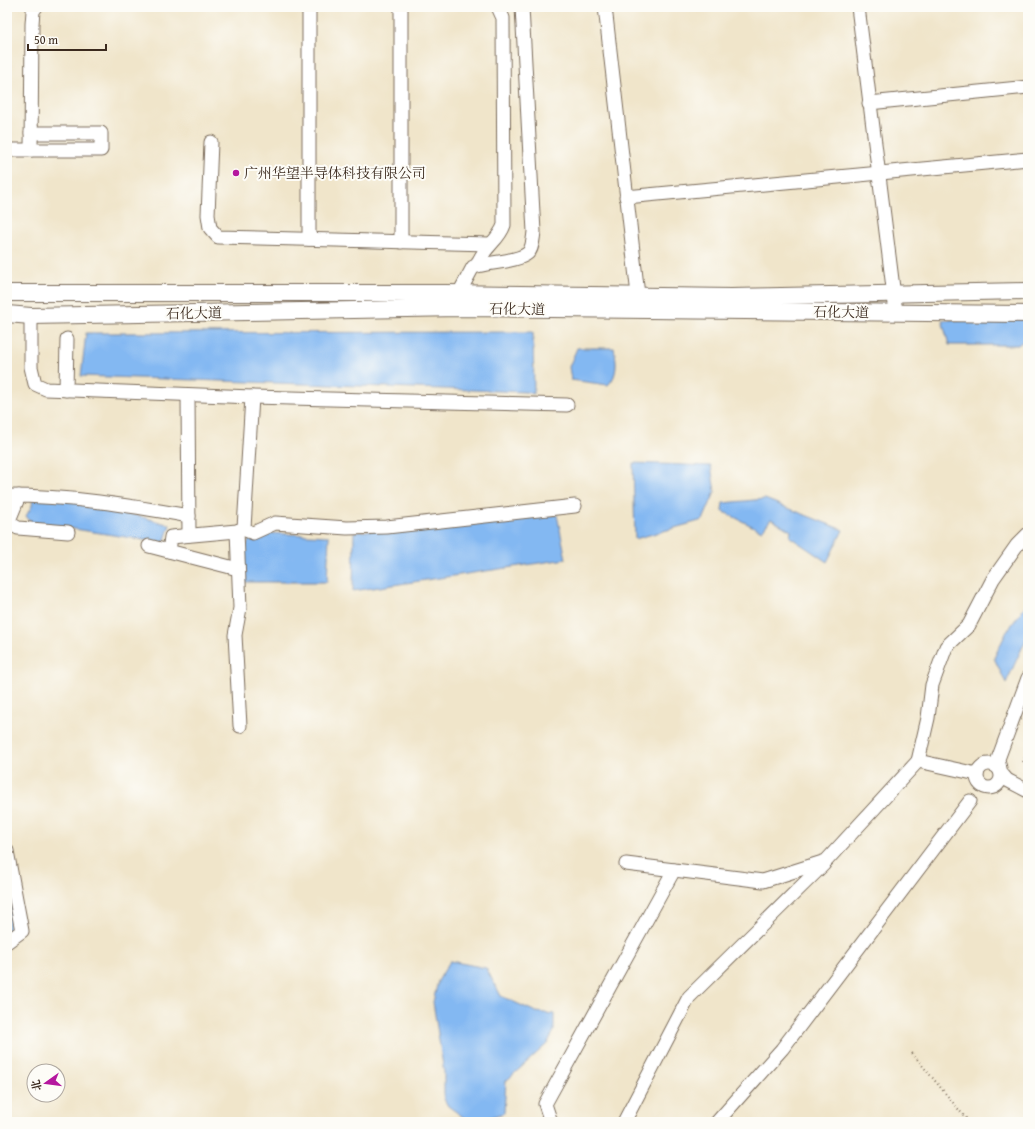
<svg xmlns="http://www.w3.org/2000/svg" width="1035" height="1129" font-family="'Gentium Book Plus','Noto Serif SC',serif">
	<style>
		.water { fill: #83b8f2; stroke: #5f7188 }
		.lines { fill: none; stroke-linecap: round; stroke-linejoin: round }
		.minor-casing { stroke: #7a6b5a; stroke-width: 15 }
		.major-casing { stroke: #7a6b5a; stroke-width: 18 }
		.path { stroke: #7a6b5a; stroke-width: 2; stroke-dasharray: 1 3; stroke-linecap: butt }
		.minor { stroke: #fff; stroke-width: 13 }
		.major { stroke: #fff; stroke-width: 16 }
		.poi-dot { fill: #b5179e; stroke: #fdfcf7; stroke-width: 1.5 }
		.labels { text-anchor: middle; stroke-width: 4; stroke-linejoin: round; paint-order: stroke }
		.poi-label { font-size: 14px; fill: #3b2a1e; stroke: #fdfcf7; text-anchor: start }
		.street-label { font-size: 14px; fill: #3b2a1e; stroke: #fdfcf7 }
	</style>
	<rect width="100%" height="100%" fill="#fdfcf7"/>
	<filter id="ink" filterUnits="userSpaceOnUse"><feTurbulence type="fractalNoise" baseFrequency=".025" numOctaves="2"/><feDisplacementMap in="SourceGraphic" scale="8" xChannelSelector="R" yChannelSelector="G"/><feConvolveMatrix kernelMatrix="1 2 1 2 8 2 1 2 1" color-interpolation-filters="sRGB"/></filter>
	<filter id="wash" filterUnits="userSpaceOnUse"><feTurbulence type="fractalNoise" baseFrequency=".012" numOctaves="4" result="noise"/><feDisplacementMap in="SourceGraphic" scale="16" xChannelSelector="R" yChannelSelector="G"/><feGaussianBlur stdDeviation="0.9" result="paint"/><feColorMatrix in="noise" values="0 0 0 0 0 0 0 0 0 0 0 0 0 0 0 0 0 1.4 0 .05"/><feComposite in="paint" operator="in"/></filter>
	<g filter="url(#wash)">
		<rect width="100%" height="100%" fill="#f0e5ca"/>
		<g class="water">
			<polygon points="1028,318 1028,337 1018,345 949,345 942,320"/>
			<polygon points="533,332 534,394 526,392 81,376 86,333"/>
			<path d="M 577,348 L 614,348 C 617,361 618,376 608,385 L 571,380 L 569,367 Z"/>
			<polygon points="633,463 711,466 715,492 703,520 635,539"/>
			<polygon points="33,497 86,501 170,525 164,543 36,523 31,522 26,516 32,506"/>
			<polygon points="765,499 843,530 827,562 790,537 791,531 771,519 762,531 722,511 723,503"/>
			<polygon points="557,515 566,559 353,591 354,532"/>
			<polygon points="268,533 329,536 327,582 244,582 242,552 252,536"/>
			<polygon points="1028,602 1028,635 1006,683 994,658 1006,633"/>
			<polygon points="7,879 17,923 7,931"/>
			<polygon points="450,961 486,968 501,996 536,1012 554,1014 554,1031 547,1044 506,1081 504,1113 481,1120 466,1119 448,1106 444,1099 444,1072 433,1002 438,981"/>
		</g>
	</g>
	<g filter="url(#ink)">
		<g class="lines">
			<g class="minor-casing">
				<g id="minor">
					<polyline points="401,7 401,242"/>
					<polyline points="605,7 638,295"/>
					<polyline points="858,7 896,312"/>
					<polyline points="869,103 1028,87"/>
					<polyline points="211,142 208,215 210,228 218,237 489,244"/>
					<polyline points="7,150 31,150 32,24 33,11 36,7"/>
					<polyline points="31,150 101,150 101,133 31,133"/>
					<polyline points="626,197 1028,159"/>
					<polyline points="309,239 309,7"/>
					<path d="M 477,266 C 482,248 499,241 504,225 L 503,18 L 498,7"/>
					<path d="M 458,302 L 459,293 L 473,267 C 488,262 518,262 528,253 C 533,248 533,238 534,232 L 522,7"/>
					<polyline points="31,316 31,367 35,384 46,389 252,397 567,405"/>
					<polyline points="66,390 67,339"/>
					<polyline points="188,395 189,535"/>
					<path d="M 7,496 C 71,496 127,505 189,516"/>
					<polyline points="19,496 10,518 11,524 18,528 68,532"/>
					<polyline points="244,528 245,530 253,533 275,523 347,528 387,527 575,506"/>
					<polyline points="237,531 240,608 235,635 240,726"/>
					<polyline points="149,546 238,569"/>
					<polyline points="169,551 171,537 237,531 244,528 252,397"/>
					<polyline points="1028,678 998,759 1001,773 1007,780 1028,791"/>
					<circle cx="989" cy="776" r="12"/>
					<polyline points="977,774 918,761 928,718 932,685 946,647 969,625 993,579 1017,545 1028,534"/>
					<polyline points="7,851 22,931 7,942"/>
					<polyline points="626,864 763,881 826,861 918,761"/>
					<polyline points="551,1122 545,1104 674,870"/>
					<polyline points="624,1122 689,997 824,864"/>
					<polyline points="717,1122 782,1049 970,801"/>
				</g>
			</g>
			<g class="major-casing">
				<g id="major">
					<polyline points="7,293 446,293 731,297 1028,291"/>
					<polyline points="7,314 31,316 458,308 1028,314"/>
				</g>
			</g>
			<g class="path">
				<polyline points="1028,750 1023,762 1028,770"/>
				<polyline points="912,1053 969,1122"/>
			</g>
			<use href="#minor" class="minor"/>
			<use href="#major" class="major"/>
		</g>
	</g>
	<circle class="poi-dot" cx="236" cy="173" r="4"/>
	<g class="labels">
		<g class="poi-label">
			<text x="244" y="178">广州华望半导体科技有限公司</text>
		</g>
		<g class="street-label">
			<text transform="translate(517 309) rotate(1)" y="5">石化大道</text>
			<text transform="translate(841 312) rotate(1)" y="5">石化大道</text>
			<text transform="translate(194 313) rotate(-1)" y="5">石化大道</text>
		</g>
	</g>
	<rect width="1035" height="1129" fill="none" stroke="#fdfcf7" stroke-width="24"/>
	<g transform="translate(46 1083) rotate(256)"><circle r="19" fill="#fdfcf7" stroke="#afa8a0"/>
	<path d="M0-3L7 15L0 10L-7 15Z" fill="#b5179e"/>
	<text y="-6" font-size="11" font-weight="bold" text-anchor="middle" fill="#3b2a1e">北</text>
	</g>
	<path d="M28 44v6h78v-6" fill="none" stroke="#3b2a1e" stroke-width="2"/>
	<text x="34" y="44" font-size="12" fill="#3b2a1e" stroke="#fdfcf7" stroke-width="3" paint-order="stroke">50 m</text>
</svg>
